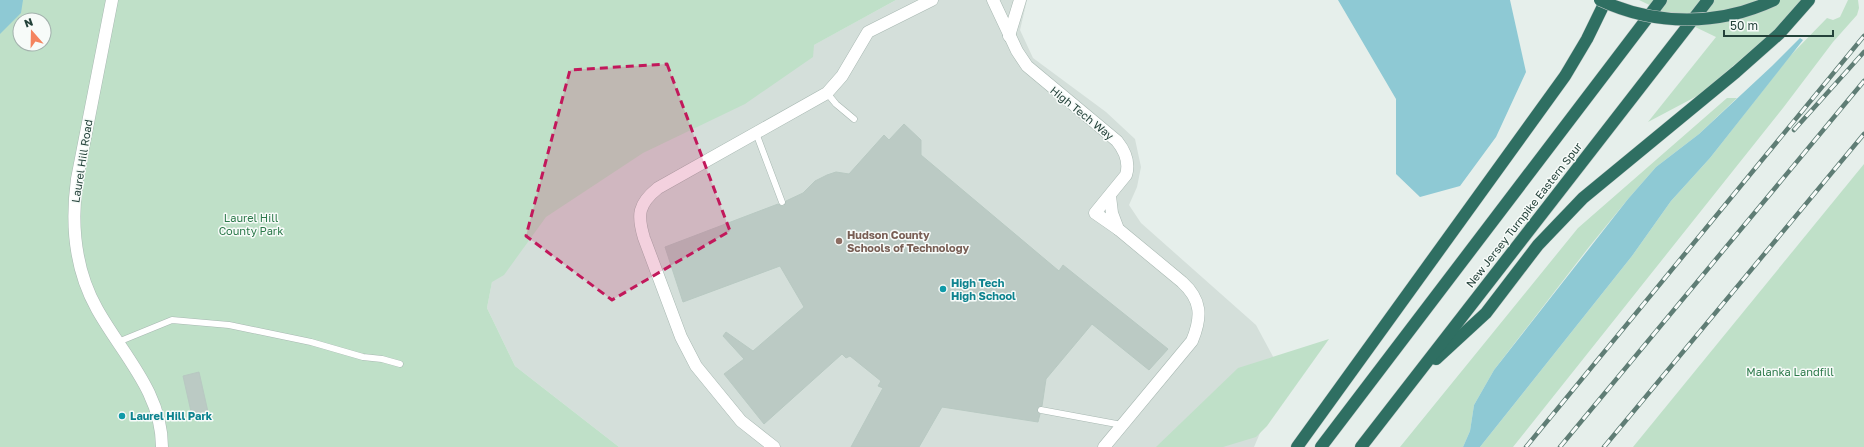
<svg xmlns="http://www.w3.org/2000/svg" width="1864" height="447" font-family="'Golos Text',sans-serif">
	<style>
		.built { fill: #d4dfda }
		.green { fill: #bfe0c8; fill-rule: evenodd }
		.water { fill: #8ec9d4 }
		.building { fill: #bbcac4; stroke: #b8c9c2 }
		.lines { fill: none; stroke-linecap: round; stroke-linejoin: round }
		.lane-casing { stroke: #a8b8b2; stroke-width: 7 }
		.street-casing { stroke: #a8b8b2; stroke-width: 13 }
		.highway-casing { stroke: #c2cac8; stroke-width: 13 }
		.lane { stroke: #fff; stroke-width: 6 }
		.street { stroke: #fff; stroke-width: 12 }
		.highway { stroke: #2f6f62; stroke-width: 12 }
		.rail-casing { stroke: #5f7d75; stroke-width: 4.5 }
		.rail { stroke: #f7fbf9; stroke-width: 3; stroke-dasharray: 9; stroke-linecap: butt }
		.highway-bridge-casing { stroke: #c2cac8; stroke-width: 13; stroke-linecap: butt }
		.highway-bridge { stroke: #2f6f62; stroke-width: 12 }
		.marked { fill: #c2185b; fill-opacity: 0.2; stroke: #c2185b; stroke-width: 3; stroke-dasharray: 8 5; stroke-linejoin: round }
		.education-dot { fill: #8d6e63; stroke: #f7fbf9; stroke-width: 1.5 }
		.culture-dot { fill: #0f9aa8; stroke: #f7fbf9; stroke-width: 1.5 }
		.labels { text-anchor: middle; stroke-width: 3; stroke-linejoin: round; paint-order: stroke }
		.street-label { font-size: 11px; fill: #24423a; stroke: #f7fbf9 }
		.park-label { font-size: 11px; fill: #2d7a4b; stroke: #f7fbf9 }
		.education-label { font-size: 11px; font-weight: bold; fill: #785e54; stroke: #f7fbf9; text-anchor: start }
		.culture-label { font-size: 11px; font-weight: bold; fill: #0d838f; stroke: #f7fbf9; text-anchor: start }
	</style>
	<rect width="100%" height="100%" fill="#e6efeb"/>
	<polygon class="built" points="896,0 1027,0 1020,30 1033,58 1106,112 1135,139 1141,167 1137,187 1129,205 1141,223 1256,325 1284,377 1254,447 619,447 515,366 487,308 494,271 549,198 669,124"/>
	<g class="green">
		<path d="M 0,0 L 896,0 L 814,45 L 813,57 L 745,104 L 643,153 L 546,217 L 504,275 L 492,282 L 487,308 L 515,366 L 619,447 L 0,447 ZM 20,20 L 44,20 L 44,44 L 20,44 Z"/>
		<polygon points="1639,0 1805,0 1795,13 1699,95 1648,122 1716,37"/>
		<polygon points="1848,0 1858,0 1859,8 1857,15 1833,42 1783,108 1513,447 1480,447 1632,256 1671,201 1710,158 1790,56 1827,18 1833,20 1840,17"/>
		<polygon points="1727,98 1737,98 1699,134 1656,167 1628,199 1589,247 1494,370 1474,405 1470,431 1463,447 1400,447 1578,228"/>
		<polygon points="1864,164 1864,447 1633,447"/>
		<polygon points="1329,339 1267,426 1256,437 1223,447 1156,447 1238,368"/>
	</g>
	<g class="water">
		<polygon points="0,0 23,0 21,13 0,34"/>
		<polygon points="1338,0 1510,0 1526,72 1496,137 1460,186 1420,197 1396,174 1396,99"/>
		<polygon points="1800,38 1803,40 1710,158 1671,201 1632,256 1480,447 1463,447 1470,431 1474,405 1494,370 1628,199 1656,167 1699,134 1772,66"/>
	</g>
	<g class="building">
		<polygon points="904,124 921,140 921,155 1059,271 1063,265 1168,349 1149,370 1092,324 1046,379 1042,406 1037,409 1040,414 1038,422 942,407 919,447 851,447 883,388 878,386 881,381 850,356 846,358 842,354 764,424 724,374 744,359 723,336 726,332 753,351 804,307 780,266 683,302 665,247 778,204 781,206 784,206 786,201 803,193 815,181 827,175 836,172 849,174 884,135 889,140"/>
		<polygon points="199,372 208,412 192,416 183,376"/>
	</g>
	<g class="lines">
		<g class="lane-casing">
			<g id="lane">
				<polyline points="827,93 836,104 854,119"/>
				<polyline points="756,133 782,202"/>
				<polyline points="118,342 172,320 229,325 311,342 363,357 382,359 400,364"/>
				<polyline points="1041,410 1122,425"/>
			</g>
		</g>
		<g class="street-casing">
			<g id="street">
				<path d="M 112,0 L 77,179 C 71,223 75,270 97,309 C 122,354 162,392 162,447"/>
				<path d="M 993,0 L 1017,51 L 1027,66 L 1117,141 C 1125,151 1130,162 1126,175 L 1095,213 L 1118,229 L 1182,282 C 1202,300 1202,317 1192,341 L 1104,447"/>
				<polyline points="1009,36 1020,0"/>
				<polyline points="1110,196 1112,213 1118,229"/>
				<path d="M 774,447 L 741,421 L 696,366 L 681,337 L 644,238 C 637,215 638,204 658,188 L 827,93 L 842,76 L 868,32 L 932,0"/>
			</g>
		</g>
		<g class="highway-casing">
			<g id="highway">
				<polyline points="1436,359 1486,313 1538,245 1583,198 1736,72 1779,34 1809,0"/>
				<polyline points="1297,447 1565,76 1587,39 1606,0"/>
				<polyline points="1321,447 1661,0"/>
				<polyline points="1361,447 1708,0"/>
			</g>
		</g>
		<use href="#lane" class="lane"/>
		<use href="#street" class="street"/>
		<use href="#highway" class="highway"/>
		<g class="rail-casing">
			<g id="rail">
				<polyline points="1794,130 1864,52"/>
				<polyline points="1526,447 1864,36"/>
				<polyline points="1560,447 1864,81"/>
				<polyline points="1604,447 1864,134"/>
			</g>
		</g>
		<use href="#rail" class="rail"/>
		<g class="highway-bridge-casing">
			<path id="highway-bridge" d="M 1600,0 C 1656,26 1718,26 1774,0"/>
		</g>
		<use href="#highway-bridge" class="highway-bridge"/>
	</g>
	<path class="marked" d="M 667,64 L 730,231 L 612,300 L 526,236 L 570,70 Z"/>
	<circle class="education-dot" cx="839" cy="241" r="4"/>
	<g class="culture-dot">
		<circle cx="943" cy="289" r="4"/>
		<circle cx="122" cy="416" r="4"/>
	</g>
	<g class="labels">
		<g class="street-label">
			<text transform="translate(1082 113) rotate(39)" y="4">High Tech Way</text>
			<text transform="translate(82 161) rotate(-81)" y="4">Laurel Hill Road</text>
			<text transform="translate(1524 215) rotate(-52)" y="4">New Jersey Turnpike Eastern Spur</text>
		</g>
		<g class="park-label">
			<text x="251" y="222">Laurel Hill<tspan x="251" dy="13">County Park</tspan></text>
			<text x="1790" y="376">Malanka Landfill</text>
		</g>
		<g class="education-label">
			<text x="847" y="239">Hudson County<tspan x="847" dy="13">Schools of Technology</tspan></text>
		</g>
		<g class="culture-label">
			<text x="951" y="287">High Tech<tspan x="951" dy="13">High School</tspan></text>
			<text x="130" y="420">Laurel Hill Park</text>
		</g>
	</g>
	<g transform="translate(32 32) rotate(340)"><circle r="19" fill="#f7fbf9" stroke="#a3b1ad"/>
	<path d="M0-3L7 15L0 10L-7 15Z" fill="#f4845f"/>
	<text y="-6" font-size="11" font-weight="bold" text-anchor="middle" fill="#24423a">N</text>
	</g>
	<path d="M1724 30v6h109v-6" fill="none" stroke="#24423a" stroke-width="2"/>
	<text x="1730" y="30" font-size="12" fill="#24423a" stroke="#f7fbf9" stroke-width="3" paint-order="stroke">50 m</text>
</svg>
